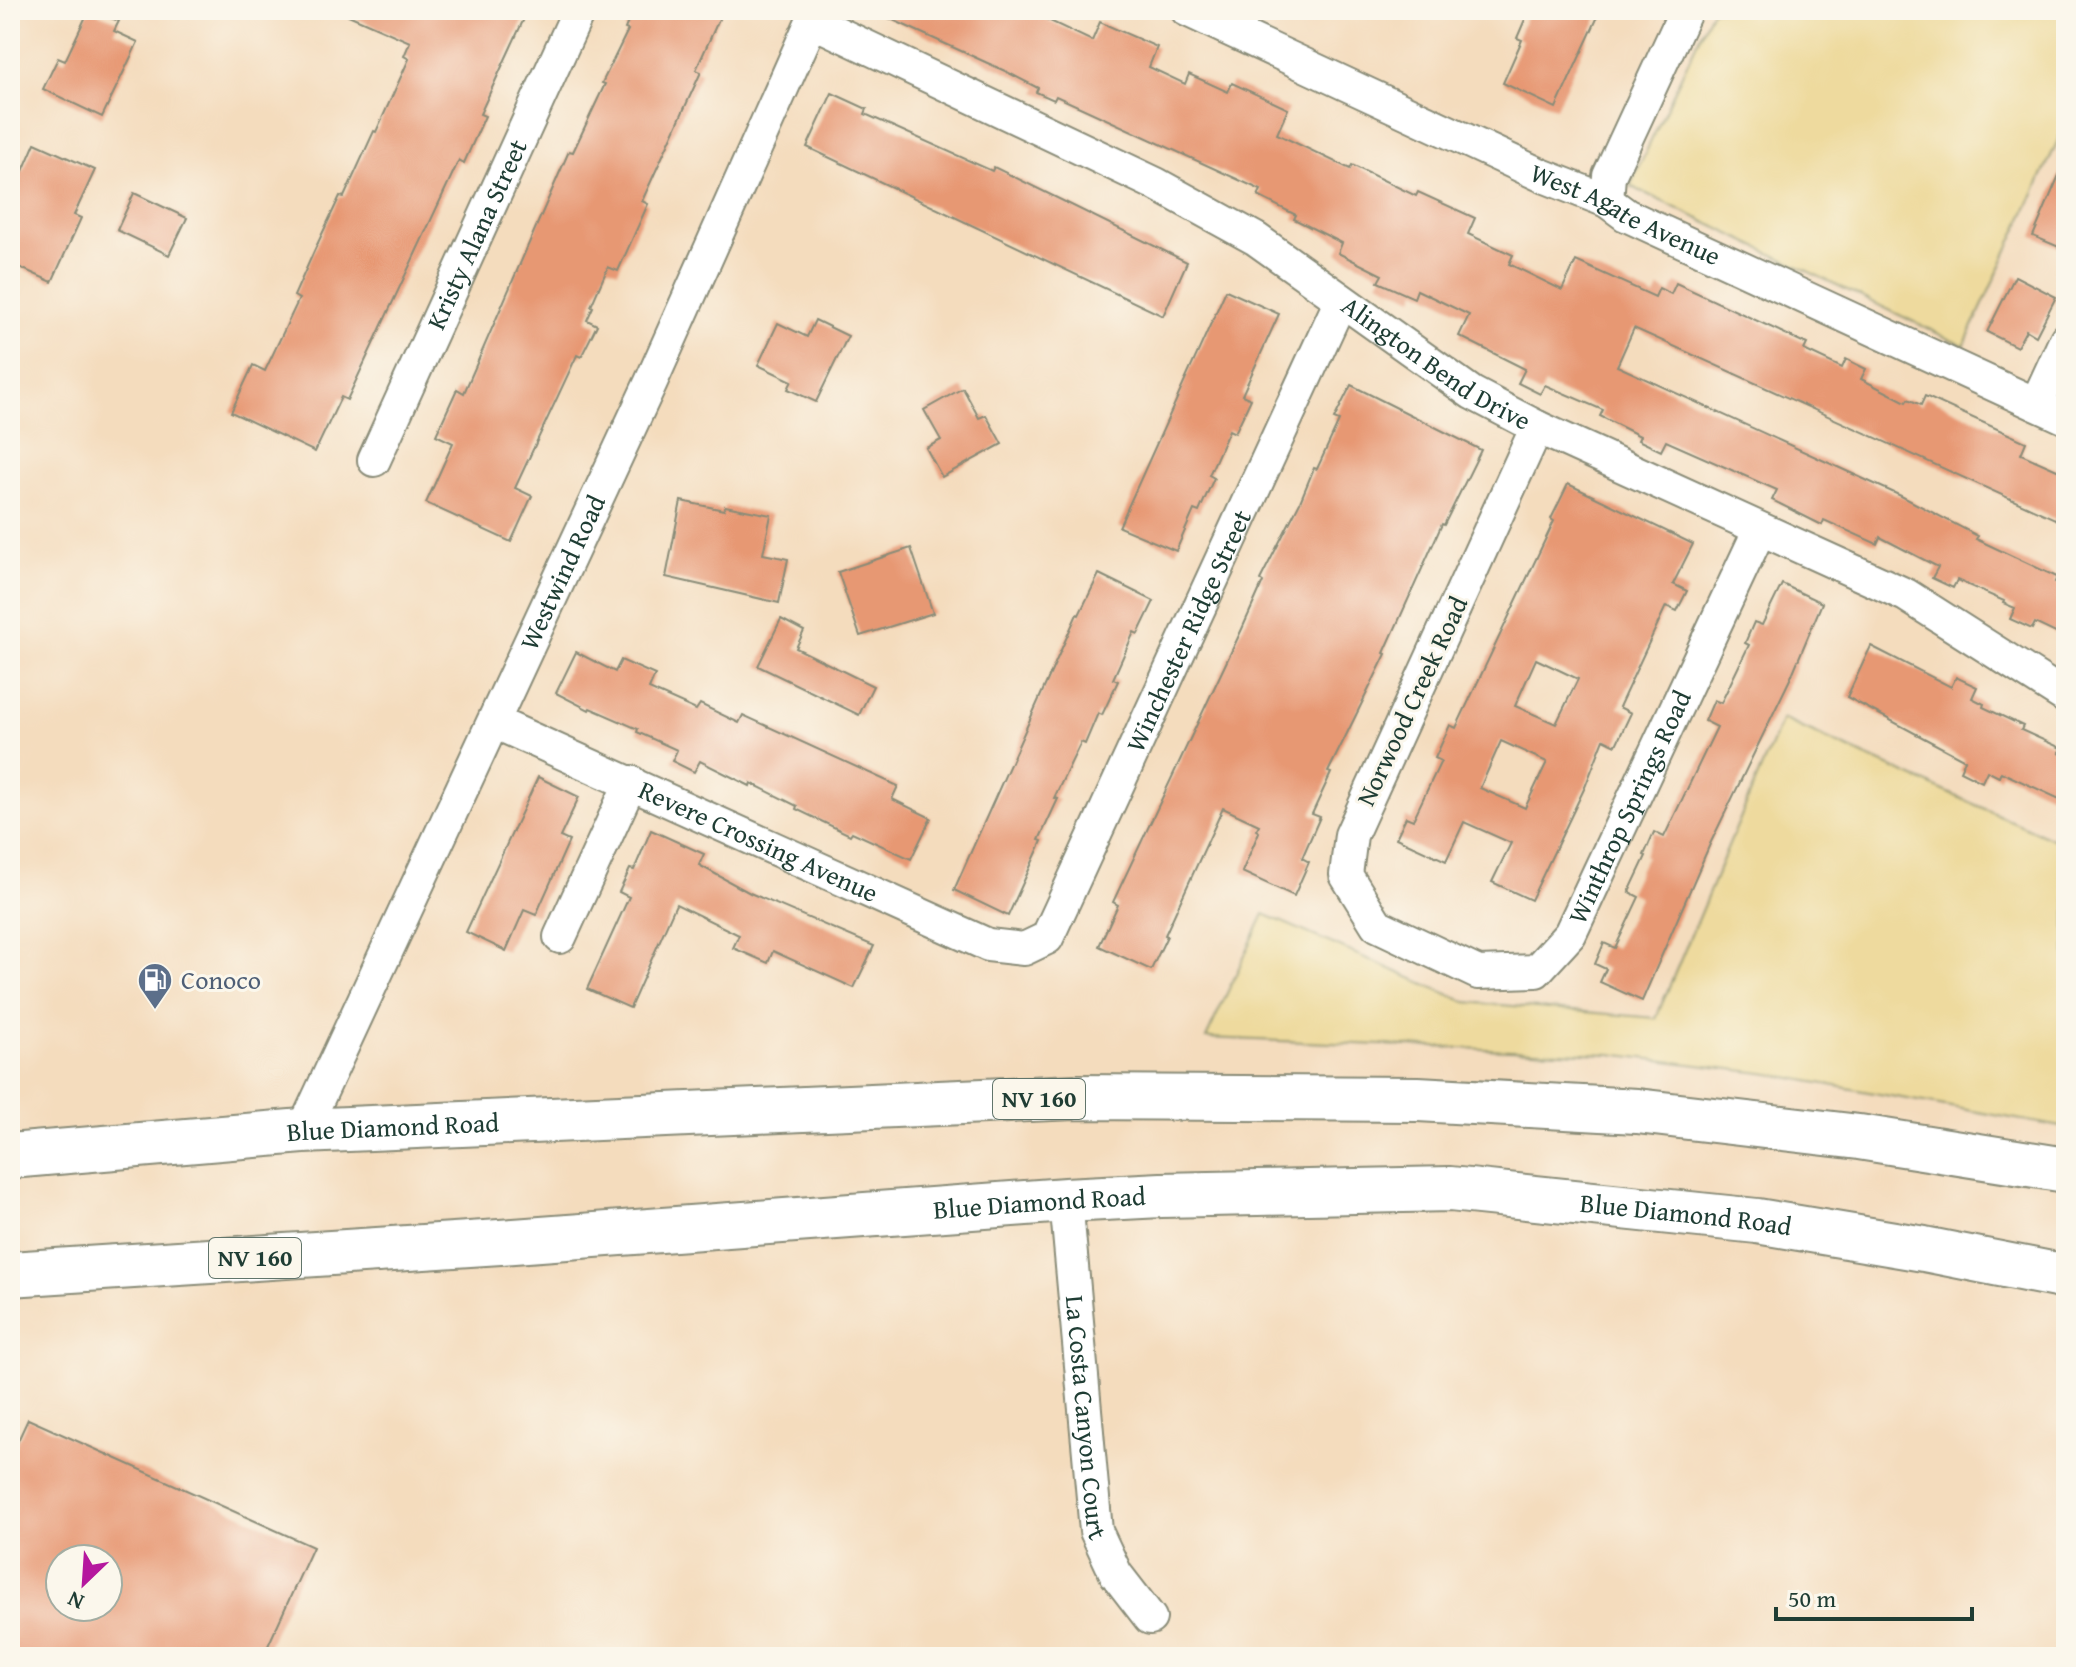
<svg xmlns="http://www.w3.org/2000/svg" width="2076" height="1667" font-family="'Gentium Book Plus',serif">
	<style>
		.sand { fill: #eeda9e; stroke: #868c69; stroke-width: 2 }
		.building { fill: #e79873; fill-rule: evenodd }
		.lines { fill: none; stroke-linecap: round; stroke-linejoin: round }
		.minor-casing { stroke: #8a8c78; stroke-width: 36 }
		.highway-casing { stroke: #8a8c78; stroke-width: 48 }
		.minor { stroke: #fff; stroke-width: 32 }
		.highway { stroke: #fff; stroke-width: 44 }
		.labels { text-anchor: middle; stroke-width: 6; stroke-linejoin: round; paint-order: stroke }
		.shield { fill: #fbf7ec; stroke: #61756b; stroke-width: 2 }
		.shield-label { font-size: 24px; font-weight: bold; fill: #1f3d34 }
		.street-label { font-size: 26px; fill: #1f3d34; stroke: #fbf7ec }
		.service-label { font-size: 26px; fill: #4e5e75; stroke: #fbf7ec; text-anchor: start }
	</style>
	<rect width="100%" height="100%" fill="#fbf7ec"/>
	<filter id="ink" filterUnits="userSpaceOnUse"><feTurbulence type="fractalNoise" baseFrequency=".0125" numOctaves="2"/><feDisplacementMap in="SourceGraphic" scale="16" xChannelSelector="R" yChannelSelector="G"/><feConvolveMatrix kernelMatrix="1 2 1 2 8 2 1 2 1" color-interpolation-filters="sRGB"/></filter>
	<filter id="wash" filterUnits="userSpaceOnUse"><feTurbulence type="fractalNoise" baseFrequency=".006" numOctaves="4" result="noise"/><feDisplacementMap in="SourceGraphic" scale="32" xChannelSelector="R" yChannelSelector="G"/><feGaussianBlur stdDeviation="1.8" result="paint"/><feColorMatrix in="noise" values="0 0 0 0 0 0 0 0 0 0 0 0 0 0 0 0 0 1.4 0 .05"/><feComposite in="paint" operator="in"/></filter>
	<g filter="url(#wash)">
		<rect width="100%" height="100%" fill="#f4dcbd"/>
		<g class="sand">
			<polygon points="1712,10 2066,10 2066,123 1964,346 1630,186"/>
			<polygon points="1782,719 2066,845 2066,1128 1770,1074 1610,1054 1206,1038 1264,914 1466,1002 1656,1018"/>
		</g>
		<g id="blocks">
			<g class="building">
				<polygon points="89,10 119,21 114,31 138,42 102,117 43,89 58,58 65,61"/>
				<polygon points="337,10 528,10 480,114 485,116 464,163 459,160 347,400 341,397 315,452 231,412 253,365 265,371 299,299 294,296 315,249 340,196 344,197 374,131 376,132 409,59 404,56 410,42"/>
				<polygon points="633,10 723,10 696,70 701,72 642,201 648,204 618,271 608,267 591,306 593,307 587,320 597,325 581,357 577,355 515,488 532,496 511,542 426,503 453,443 436,435 457,389 464,393 569,151 573,152 605,84 602,83 628,30 625,29"/>
				<polygon points="871,10 1027,10 1092,41 1100,22 1157,47 1149,67 1185,84 1189,74 1228,92 1232,83 1288,109 1277,134 1350,169 1352,165 1416,196 1418,192 1475,218 1468,234 1513,255 1509,264 1562,290 1576,261 1655,297 1659,288 1671,294 1676,283 1807,344 1804,350 1842,368 1846,359 1866,369 1861,379 1906,402 1908,399 1921,405 1925,396 2026,442 2021,454 2066,474 2066,524 1634,328 1617,366 1901,496 1978,536 1976,539 2057,577 2055,582 2066,587 2066,638 2035,623 2032,629 2010,619 2015,608 2003,603 2004,601 1957,580 1953,588 1932,578 1938,567 1880,537 1877,544 1824,520 1822,525 1772,500 1777,490 1666,441 1661,451 1638,440 1640,436 1600,416 1603,410 1545,385 1540,394 1518,383 1525,369 1459,336 1469,315 1417,290 1414,298 1378,282 1382,275 1338,253 1342,243 1294,219 1296,215 1258,196 1261,190 1056,96 1054,100 1036,92 1038,88 1005,71"/>
				<polygon points="1529,10 1601,10 1556,108 1503,83 1522,40 1517,38"/>
				<polygon points="832,93 867,109 865,114 992,171 994,167 1187,262 1163,316 807,147"/>
				<polygon points="35,143 95,170 74,215 81,218 52,282 10,263 10,253 18,237 10,234 10,187 18,168 23,171"/>
				<polygon points="2066,159 2066,250 2033,236"/>
				<polygon points="134,193 187,218 169,255 117,230"/>
				<polygon points="2015,276 2056,297 2036,336 2026,330 2017,347 1987,332"/>
				<polygon points="1226,290 1279,314 1242,395 1251,399 1235,433 1229,430 1209,475 1214,478 1199,512 1194,510 1176,551 1119,527"/>
				<polygon points="815,320 848,336 816,402 788,389 792,381 758,365 778,323 807,337"/>
				<polygon points="1351,385 1481,450 1444,525 1442,524 1384,653 1386,654 1328,772 1331,773 1312,814 1320,817 1302,858 1309,862 1294,896 1242,872 1259,832 1256,830 1259,825 1223,808 1165,935 1167,936 1151,970 1099,946 1118,905 1113,902 1242,629 1263,582 1260,580 1300,502 1314,468 1317,469 1339,421 1334,419"/>
				<polygon points="963,388 979,418 986,415 1002,444 942,477 926,448 941,440 924,410"/>
				<path d="M 1568,484 L 1693,544 L 1673,584 L 1687,591 L 1677,611 L 1666,606 L 1619,707 L 1631,713 L 1616,745 L 1604,739 L 1585,787 L 1531,900 L 1492,882 L 1511,843 L 1464,822 L 1446,861 L 1396,838 L 1406,817 L 1413,820 L 1441,761 L 1435,758 L 1450,725 L 1456,728 L 1554,521 L 1551,519 ZM 1536,659 L 1578,679 L 1556,724 L 1515,706 ZM 1501,741 L 1547,762 L 1525,808 L 1480,788 Z"/>
				<polygon points="681,501 724,510 725,506 771,515 763,554 788,559 779,603 666,577"/>
				<polygon points="911,548 933,613 860,636 838,572"/>
				<polygon points="1099,574 1154,601 1138,634 1134,632 1113,679 1118,681 1102,715 1098,713 1085,744 1081,742 1054,798 1058,799 1039,840 1042,841 1008,916 954,890 1077,614 1079,615"/>
				<polygon points="1782,584 1822,603 1791,677 1710,844 1642,1001 1600,982 1606,969 1595,964 1604,943 1615,948 1639,897 1629,892 1646,856 1644,855 1654,832 1664,837 1717,727 1705,721 1714,700 1721,703 1749,645 1745,643 1754,622 1762,625"/>
				<polygon points="781,619 804,631 796,648 873,686 859,715 758,666"/>
				<polygon points="1871,646 1951,687 1956,677 1977,687 1972,698 1984,704 1983,707 2023,726 2021,730 2061,748 2059,753 2066,756 2066,802 2001,772 1999,777 1987,771 1982,782 1960,771 1965,760 1847,697"/>
				<polygon points="576,652 615,672 621,660 655,675 649,689 696,710 700,704 739,723 743,715 898,786 892,799 931,818 911,859 852,832 850,835 796,809 797,806 751,783 750,786 700,761 694,772 672,761 677,750 637,732 638,729 590,708 589,710 556,693"/>
				<polygon points="538,777 579,797 560,837 569,841 536,915 524,910 506,951 466,932"/>
				<polygon points="651,830 704,854 699,865 750,893 874,946 854,988 773,951 768,963 733,948 739,935 676,904 630,1008 587,989 629,897 619,892 630,869 634,870"/>
				<path d="M 28,1419 L 313,1547 L 263,1657 L 10,1657 L 10,1458 ZM 60,1559 L 108,1559 L 108,1607 L 60,1607 Z"/>
			</g>
		</g>
	</g>
	<g filter="url(#ink)">
		<use href="#blocks" fill-opacity="0" stroke="#8a8c78" stroke-width="2"/>
		<g class="lines">
			<g class="minor-casing">
				<g id="minor">
					<path id="s1" d="M 1187,10 L 1541,175 L 1607,201 L 1626,215 L 2066,418"/>
					<path id="s2" d="M 812,21 L 1156,184 L 1256,239 L 1472,393 L 1537,427 L 1906,595 L 2066,697"/>
					<polyline points="1607,201 1609,176 1686,10"/>
					<polyline points="2036,404 2066,339"/>
					<path id="s3" d="M 1537,427 L 1351,835 L 1346,875 L 1377,925 L 1478,973 L 1536,971 L 1570,934 L 1760,529"/>
					<path id="s4" d="M 374,460 L 579,10"/>
					<path id="s5" d="M 494,722 L 988,945 L 1024,949 L 1047,938 L 1341,300"/>
					<polyline points="560,937 631,782"/>
					<path id="s6" d="M 303,1131 L 651,382 L 817,10"/>
					<path id="s7" d="M 1066,1200 L 1096,1531 L 1116,1574 L 1150,1618"/>
				</g>
			</g>
			<g class="highway-casing">
				<g id="highway">
					<path id="s8" d="M 10,1156 L 303,1131 L 1075,1097 L 1418,1099 L 1637,1111 L 1859,1137 L 2066,1170"/>
					<path id="s9" d="M 10,1274 L 500,1242 L 1066,1200 L 1161,1195 L 1450,1189 L 1757,1221 L 1924,1249 L 2066,1277"/>
				</g>
			</g>
			<use href="#minor" class="minor"/>
			<use href="#highway" class="highway"/>
		</g>
	</g>
	<defs>
		<g id="fuel-pin" transform="scale(1.8)"><path d="M0 17L-7.5 6A9.5 9.5 0 1 1 7.5 6Z" fill="#5c6f8a" stroke="#fbf7ec"/><path d="M-5.5-6h7V0h2V4h1.3V-2.5L3-4.5l.8-.8L6-3V5H2.5V1h-1V6h-7ZM-4.2-4.7v3.2H.2V-4.7Z" fill="#fff"/></g>
	</defs>
	<g fill-rule="evenodd">
		<use href="#fuel-pin" x="155" y="980"/>
	</g>
	<g class="labels">
		<g class="shield">
			<rect x="993" y="1079" width="92" height="40" rx="6"/>
			<rect x="209" y="1238" width="92" height="40" rx="6"/>
		</g>
		<g class="shield-label">
			<text x="1039" y="1107">NV 160</text>
			<text x="255" y="1266">NV 160</text>
		</g>
		<g class="street-label">
			<text dy="9" stroke="none"><textPath href="#s1" startOffset="484">West Agate Avenue</textPath></text>
			<text dy="9" stroke="none"><textPath href="#s4" startOffset="248">Kristy Alana Street</textPath></text>
			<text dy="9" stroke="none"><textPath href="#s2" startOffset="714">Alington Bend Drive</textPath></text>
			<text dy="9" stroke="none"><textPath href="#s6" startOffset="616">Westwind Road</textPath></text>
			<text dy="9" stroke="none"><textPath href="#s5" startOffset="942">Winchester Ridge Street</textPath></text>
			<text transform="translate(1412 701) rotate(-65)" y="9">Norwood Creek Road</text>
			<text dy="9" stroke="none"><textPath href="#s3" startOffset="908">Winthrop Springs Road</textPath></text>
			<text dy="9" stroke="none"><textPath href="#s5" startOffset="290">Revere Crossing Avenue</textPath></text>
			<text dy="9" stroke="none"><textPath href="#s8" startOffset="384">Blue Diamond Road</textPath></text>
			<text dy="9" stroke="none"><textPath href="#s9" startOffset="1032">Blue Diamond Road</textPath></text>
			<text dy="9" stroke="none"><textPath href="#s9" startOffset="1680">Blue Diamond Road</textPath></text>
			<text dy="9" stroke="none"><textPath href="#s7" startOffset="218">La Costa Canyon Court</textPath></text>
		</g>
		<g class="service-label">
			<text x="181" y="989">Conoco</text>
		</g>
	</g>
	<rect width="2076" height="1667" fill="none" stroke="#fbf7ec" stroke-width="40"/>
	<g transform="translate(84 1583) rotate(205)"><circle r="38" fill="#fbf7ec" stroke="#a3ada2" stroke-width="2"/>
	<path d="M0-6L14 30L0 20L-14 30Z" fill="#b5179e"/>
	<text y="-12" font-size="22" font-weight="bold" text-anchor="middle" fill="#1f3d34">N</text>
	</g>
	<path d="M1776 1607v12h196v-12" fill="none" stroke="#1f3d34" stroke-width="4"/>
	<text x="1788" y="1607" font-size="24" fill="#1f3d34" stroke="#fbf7ec" stroke-width="6" paint-order="stroke">50 m</text>
</svg>
